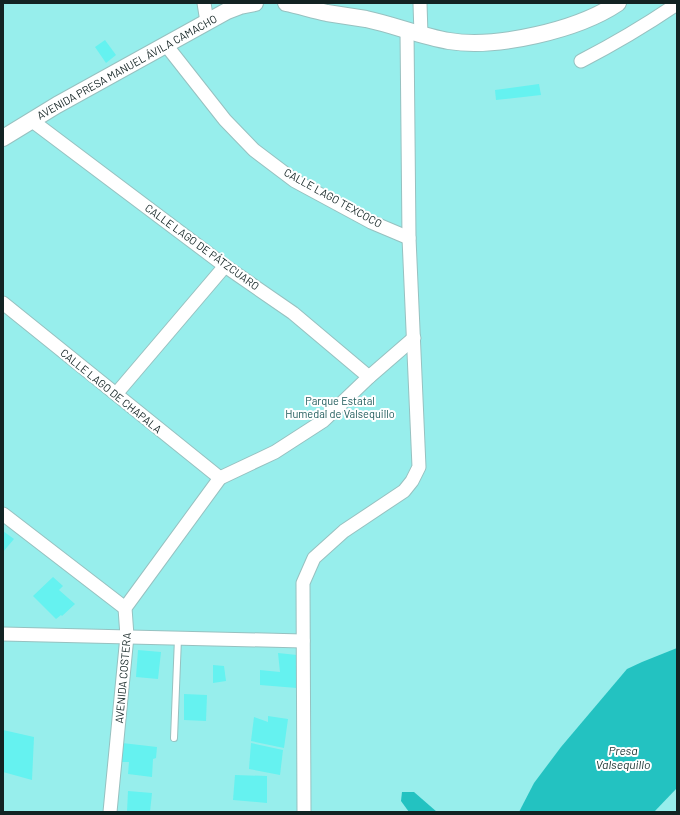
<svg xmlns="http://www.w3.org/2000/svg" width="680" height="815" font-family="Barlow,sans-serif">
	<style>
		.green { fill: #97eeec }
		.water { fill: #23c2c1 }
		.building { fill: #65f2f0 }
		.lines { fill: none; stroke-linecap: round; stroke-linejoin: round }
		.service-casing { stroke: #97c1c0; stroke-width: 8 }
		.minor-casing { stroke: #97c1c0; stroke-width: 15 }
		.tertiary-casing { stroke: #97c1c0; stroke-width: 18 }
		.service { stroke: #fff; stroke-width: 6 }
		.minor { stroke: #fff; stroke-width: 13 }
		.tertiary { stroke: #fff; stroke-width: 16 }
		.labels { text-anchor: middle; stroke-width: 4; stroke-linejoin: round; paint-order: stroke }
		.street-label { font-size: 11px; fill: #122323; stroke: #fff }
		.park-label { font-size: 11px; fill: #215c5c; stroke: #fff }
		.water-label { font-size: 12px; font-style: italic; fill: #17302f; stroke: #fff }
	</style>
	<rect width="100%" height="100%" fill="#cdf9f8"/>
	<rect class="green" x="3" y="3" width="674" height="809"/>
	<g class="water">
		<polygon points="677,648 677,788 654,812 519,812 534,783 561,747 627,669 642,662"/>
		<polygon points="402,792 414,792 437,812 409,812 401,801"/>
	</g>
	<g class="building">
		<polygon points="105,40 116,55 106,63 95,47"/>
		<polygon points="539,84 541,95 496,100 495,90"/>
		<polygon points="3,531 14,539 3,552"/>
		<polygon points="53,577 63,586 59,590 75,604 62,616 61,615 56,619 33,596"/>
		<polygon points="138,650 161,652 158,679 136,677"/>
		<polygon points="278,653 297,655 297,688 260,685 260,670 280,672"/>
		<polygon points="213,665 224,666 226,681 213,683"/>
		<polygon points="184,694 207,695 206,721 184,720"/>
		<polygon points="268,716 288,719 284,748 251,741 254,717 268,722"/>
		<polygon points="3,730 34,737 32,780 3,772"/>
		<polygon points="122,743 157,747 156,758 153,759 152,777 128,774 129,762 119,762"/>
		<polygon points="251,743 283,750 280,775 249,769"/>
		<polygon points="235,775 267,776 267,803 233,800"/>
		<polygon points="128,791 152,793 150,812 127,812"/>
	</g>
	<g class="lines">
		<g class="service-casing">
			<polyline id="service" points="174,738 178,638"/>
		</g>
		<g class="minor-casing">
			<g id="minor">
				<polyline points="204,3 207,22"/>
				<polyline points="420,3 421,35"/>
				<polyline points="166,45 225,120 254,150 295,181 371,222 409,238"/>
				<path d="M 581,61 C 614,44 646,25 677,4"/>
				<polyline points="31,120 225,266 293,313 369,377"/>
				<polyline points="3,303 220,478"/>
				<polyline points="116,394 225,266"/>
				<polyline points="3,514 125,608"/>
				<polyline points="3,634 303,641"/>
				<polyline points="110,812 127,636 125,608 220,478 275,452 323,421 369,377 414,338"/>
				<polyline points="304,812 303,583 314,558 344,531 404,491 412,481 419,467 409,238 407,31"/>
			</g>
		</g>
		<g class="tertiary-casing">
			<g id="tertiary">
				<path d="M 286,3 C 300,6 313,10 327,13 C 340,15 353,17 366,19 C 394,25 421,36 449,41 C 496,49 578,30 618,3"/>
				<polyline points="3,138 57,105 227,11 240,6 255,3"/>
			</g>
		</g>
		<use href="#service" class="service"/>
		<use href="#minor" class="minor"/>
		<use href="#tertiary" class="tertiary"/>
	</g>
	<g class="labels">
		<g class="street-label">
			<text transform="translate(127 67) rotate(-29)" y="4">AVENIDA PRESA MANUEL ÁVILA CAMACHO</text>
			<text transform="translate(333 198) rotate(29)" y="4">CALLE LAGO TEXCOCO</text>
			<text transform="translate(202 247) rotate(36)" y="4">CALLE LAGO DE PÁTZCUARO</text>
			<text transform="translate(111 391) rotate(39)" y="4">CALLE LAGO DE CHAPALA</text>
			<text transform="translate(123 678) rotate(-85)" y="4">AVENIDA COSTERA</text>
		</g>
		<g class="park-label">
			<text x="340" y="405">Parque Estatal<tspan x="340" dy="13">Humedal de Valsequillo</tspan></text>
		</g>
		<g class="water-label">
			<text x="623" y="755">Presa<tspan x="623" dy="14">Valsequillo</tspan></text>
		</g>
	</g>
	<rect width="680" height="815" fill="none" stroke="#122323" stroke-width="8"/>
</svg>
